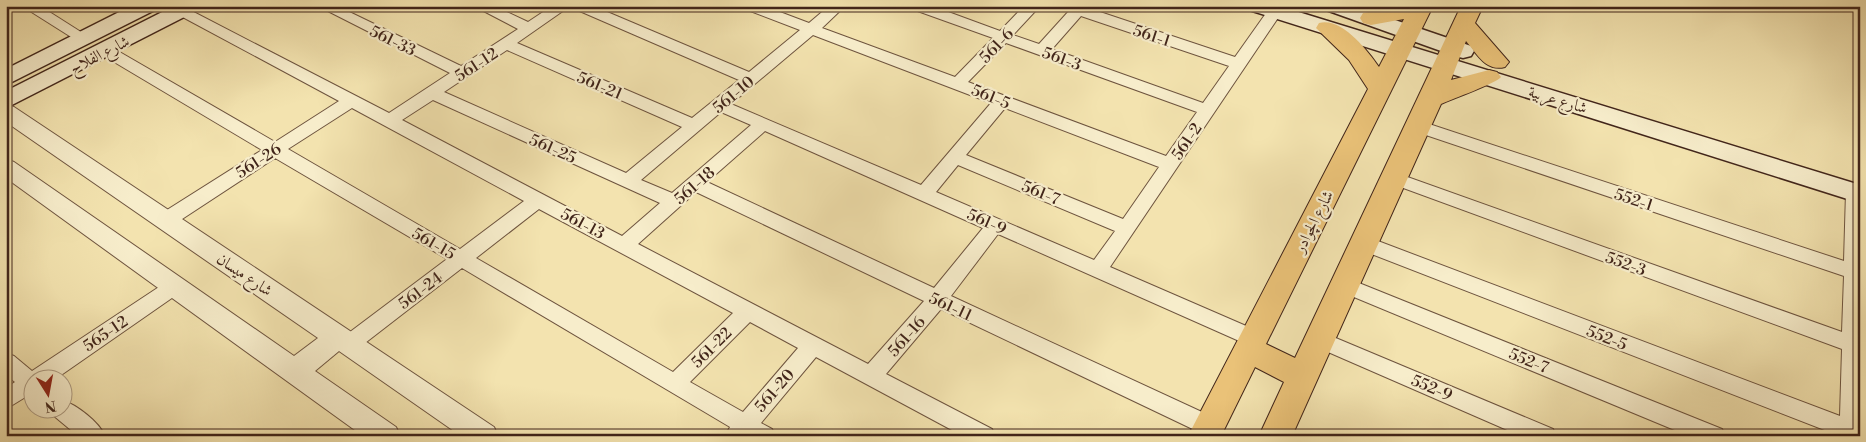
<svg xmlns="http://www.w3.org/2000/svg" width="1866" height="442" font-family="'Libre Bodoni',Amiri,serif">
	<style>
		.lines { fill: none; stroke-linecap: round; stroke-linejoin: round }
		.minor-casing { stroke: #6e543f; stroke-width: 2 }
		.tertiary-casing { stroke: #6e543f; stroke-width: 2 }
		.secondary-casing { stroke: #41251a; stroke-width: 3 }
		.primary-casing { stroke: #41251a; stroke-width: 2 }
		.minor { fill: #f7edcb; fill-rule: evenodd }
		.tertiary { fill: #f7edcb; fill-rule: evenodd }
		.secondary { fill: #f7edcb; fill-rule: evenodd }
		.primary { fill: #eac278; fill-rule: evenodd }
		.labels { text-anchor: middle; stroke-width: 4.5; stroke-linejoin: round; paint-order: stroke }
		.street-label { font-size: 16px; fill: #41251a; stroke: #f7edcb }
	</style>
	<rect width="100%" height="100%" fill="#f3e3af"/>
	<filter id="stains"><feTurbulence type="fractalNoise" baseFrequency=".004" numOctaves="4"/><feColorMatrix values="0 0 0 0 .2 0 0 0 0 .09 0 0 0 0 .02 0 0 0 .5 -.17"/></filter>
	<radialGradient id="worn" r=".72"><stop offset=".6" stop-color="#630" stop-opacity="0"/><stop offset="1" stop-color="#630" stop-opacity=".3"/></radialGradient>
	<g class="lines">
		<g class="minor-casing">
			<g id="minor">
				<polygon points="22,6 40,6 92,39 89,42 79,42"/>
				<path d="M 182,6 L 389,113 L 450,73 L 318,6 L 337,6 L 461,66 L 518,29 L 474,6 L 494,6 L 528,22 L 552,6 L 570,6 L 517,43 L 692,118 L 739,80 L 575,9 L 573,6 L 593,6 L 749,72 L 800,30 L 745,9 L 743,6 L 764,6 L 809,23 L 829,6 L 845,6 L 822,28 L 955,77 L 993,38 L 912,9 L 910,6 L 932,6 L 1000,31 L 1024,6 L 1040,6 L 1013,35 L 1039,44 L 1068,12 L 1059,6 L 1082,6 L 1235,57 L 1269,9 L 1279,9 L 1282,12 L 1110,267 L 1260,332 L 1263,338 L 1260,344 L 1253,346 L 1246,344 L 998,234 L 951,296 L 1217,419 L 1220,426 L 1217,433 L 1209,436 L 1201,433 L 941,309 L 886,374 L 992,429 L 995,436 L 963,436 L 816,357 L 761,423 L 772,429 L 775,436 L 725,436 L 730,427 L 462,268 L 356,350 L 349,352 L 342,350 L 339,344 L 342,338 L 447,259 L 275,158 L 173,225 L 166,227 L 159,225 L 157,220 L 159,215 L 262,150 L 99,53 L 97,50 L 99,47 L 111,47 L 275,142 L 339,101 L 177,14 L 174,11 ZM 1081,16 L 1229,66 L 1203,103 L 1052,49 ZM 813,35 L 991,103 L 921,185 L 731,104 ZM 1006,43 L 1197,112 L 1166,156 L 968,82 ZM 507,50 L 682,127 L 626,173 L 444,92 ZM 433,100 L 660,203 L 622,236 L 402,120 ZM 352,108 L 524,201 L 460,249 L 288,149 ZM 1005,108 L 1159,167 L 1123,219 L 966,155 ZM 721,112 L 751,125 L 672,193 L 641,180 ZM 765,131 L 983,228 L 934,288 L 707,182 ZM 958,165 L 1115,231 L 1094,260 L 936,192 ZM 696,192 L 924,301 L 868,364 L 638,244 ZM 539,209 L 733,313 L 673,372 L 476,258 ZM 750,322 L 798,348 L 743,412 L 690,382 Z"/>
				<polygon points="1417,120 1844,261 1846,192 1849,187 1860,187 1860,436 1840,436 1356,248 1353,243 1356,238 1363,236 1370,238 1840,416 1842,349 1387,182 1384,178 1387,174 1393,172 1399,174 1842,332 1844,276 1411,130 1408,126 1411,122"/>
				<polygon points="1344,277 1722,429 1725,436 1689,436 1337,290 1334,285 1337,280"/>
				<polygon points="175,278 182,281 185,286 182,291 54,380 32,380 32,393 6,409 6,388 15,382 6,375 6,353 14,356 32,371 168,281"/>
				<polygon points="1319,331 1553,429 1556,436 1521,436 1312,345 1309,339 1312,333"/>
				<path d="M 62,400 C 77,405 99,422 105,436 L 78,436 L 54,416 L 51,410 L 62,410 Z"/>
			</g>
		</g>
		<g class="tertiary-casing">
			<polygon id="tertiary" points="6,105 14,107 494,427 498,436 461,436 339,351 315,371 396,427 400,436 363,436 6,178 6,159 14,162 294,356 318,338 6,122"/>
		</g>
		<g class="secondary-casing">
			<g id="secondary">
				<polygon points="131,6 158,6 155,10 6,85 6,69"/>
				<polygon points="174,6 201,6 198,10 6,108 6,91"/>
				<polygon points="1246,6 1279,6 1860,185 1860,203 1249,10"/>
				<polygon points="1323,6 1354,6 1471,46 1474,51 1471,56 1463,58 1455,56 1326,10"/>
			</g>
		</g>
		<g class="primary-casing">
			<path id="primary" d="M 1403,6 L 1433,6 L 1266,344 L 1295,358 L 1461,6 L 1483,6 L 1475,23 L 1509,62 L 1505,67 C 1486,72 1477,54 1466,41 L 1451,80 L 1489,70 L 1497,72 L 1501,77 C 1497,83 1452,99 1441,104 L 1292,436 L 1259,436 L 1284,382 L 1255,367 L 1221,436 L 1188,436 L 1368,89 L 1349,60 L 1316,28 L 1319,23 C 1342,17 1367,50 1379,67 L 1404,19 L 1371,25 L 1363,23 L 1360,18 L 1363,13 Z"/>
		</g>
		<use href="#minor" class="minor"/>
		<use href="#tertiary" class="tertiary"/>
		<use href="#secondary" class="secondary"/>
		<use href="#primary" class="primary"/>
	</g>
	<g class="labels">
		<g class="street-label">
			<text transform="translate(1152 35) rotate(18)" y="6">561-1</text>
			<text transform="translate(393 40) rotate(26)" y="6">561-33</text>
			<text transform="translate(996 45) rotate(-46)" y="6">561-6</text>
			<text transform="translate(99 54) rotate(-27)" y="6">شارع الفلاح</text>
			<text transform="translate(1062 58) rotate(20)" y="6">561-3</text>
			<text transform="translate(476 64) rotate(-33)" y="6">561-12</text>
			<text transform="translate(600 85) rotate(23)" y="6">561-21</text>
			<text transform="translate(733 94) rotate(-40)" y="6">561-10</text>
			<text transform="translate(991 96) rotate(22)" y="6">561-5</text>
			<text transform="translate(1558 99) rotate(17)" y="6">شارع عربية</text>
			<text transform="translate(1186 141) rotate(-56)" y="6">561-2</text>
			<text transform="translate(553 148) rotate(24)" y="6">561-25</text>
			<text transform="translate(258 160) rotate(-33)" y="6">561-26</text>
			<text transform="translate(694 185) rotate(-41)" y="6">561-18</text>
			<text transform="translate(1041 192) rotate(22)" y="6">561-7</text>
			<text transform="translate(1634 199) rotate(18)" y="6">552-1</text>
			<text transform="translate(987 221) rotate(24)" y="6">561-9</text>
			<text transform="translate(1313 221) rotate(-63)" y="6">شارع الچوادر</text>
			<text transform="translate(583 223) rotate(28)" y="6">561-13</text>
			<text transform="translate(434 243) rotate(30)" y="6">561-15</text>
			<text transform="translate(1626 263) rotate(20)" y="6">552-3</text>
			<text transform="translate(245 274) rotate(34)" y="6">شارع ميسان</text>
			<text transform="translate(420 290) rotate(-37)" y="6">561-24</text>
			<text transform="translate(951 306) rotate(25)" y="6">561-11</text>
			<text transform="translate(105 333) rotate(-34)" y="6">565-12</text>
			<text transform="translate(906 336) rotate(-49)" y="6">561-16</text>
			<text transform="translate(1607 337) rotate(21)" y="6">552-5</text>
			<text transform="translate(711 347) rotate(-45)" y="6">561-22</text>
			<text transform="translate(1529 360) rotate(22)" y="6">552-7</text>
			<text transform="translate(1432 387) rotate(23)" y="6">552-9</text>
			<text transform="translate(774 390) rotate(-49)" y="6">561-20</text>
		</g>
	</g>
	<rect width="1866" height="442" fill="none" stroke="#f3e3af" stroke-width="25"/>
	<rect x="8" y="8" width="1851" height="427" fill="none" stroke="#41251a" stroke-width="2.5"/>
	<rect x="12" y="12" width="1841" height="417" fill="none" stroke="#41251a"/>
	<g transform="translate(48 394) rotate(169)"><circle r="24" fill="#f7edcb" stroke="#ae9d84"/>
	<path d="M0-4L9 19L0 12L-9 19Z" fill="#8f2418"/>
	<text y="-8" font-size="14" font-weight="bold" text-anchor="middle" fill="#41251a">N</text>
	</g>
	<rect width="100%" height="100%" filter="url(#stains)"/>
	<rect width="100%" height="100%" fill="url(#worn)"/>
</svg>
